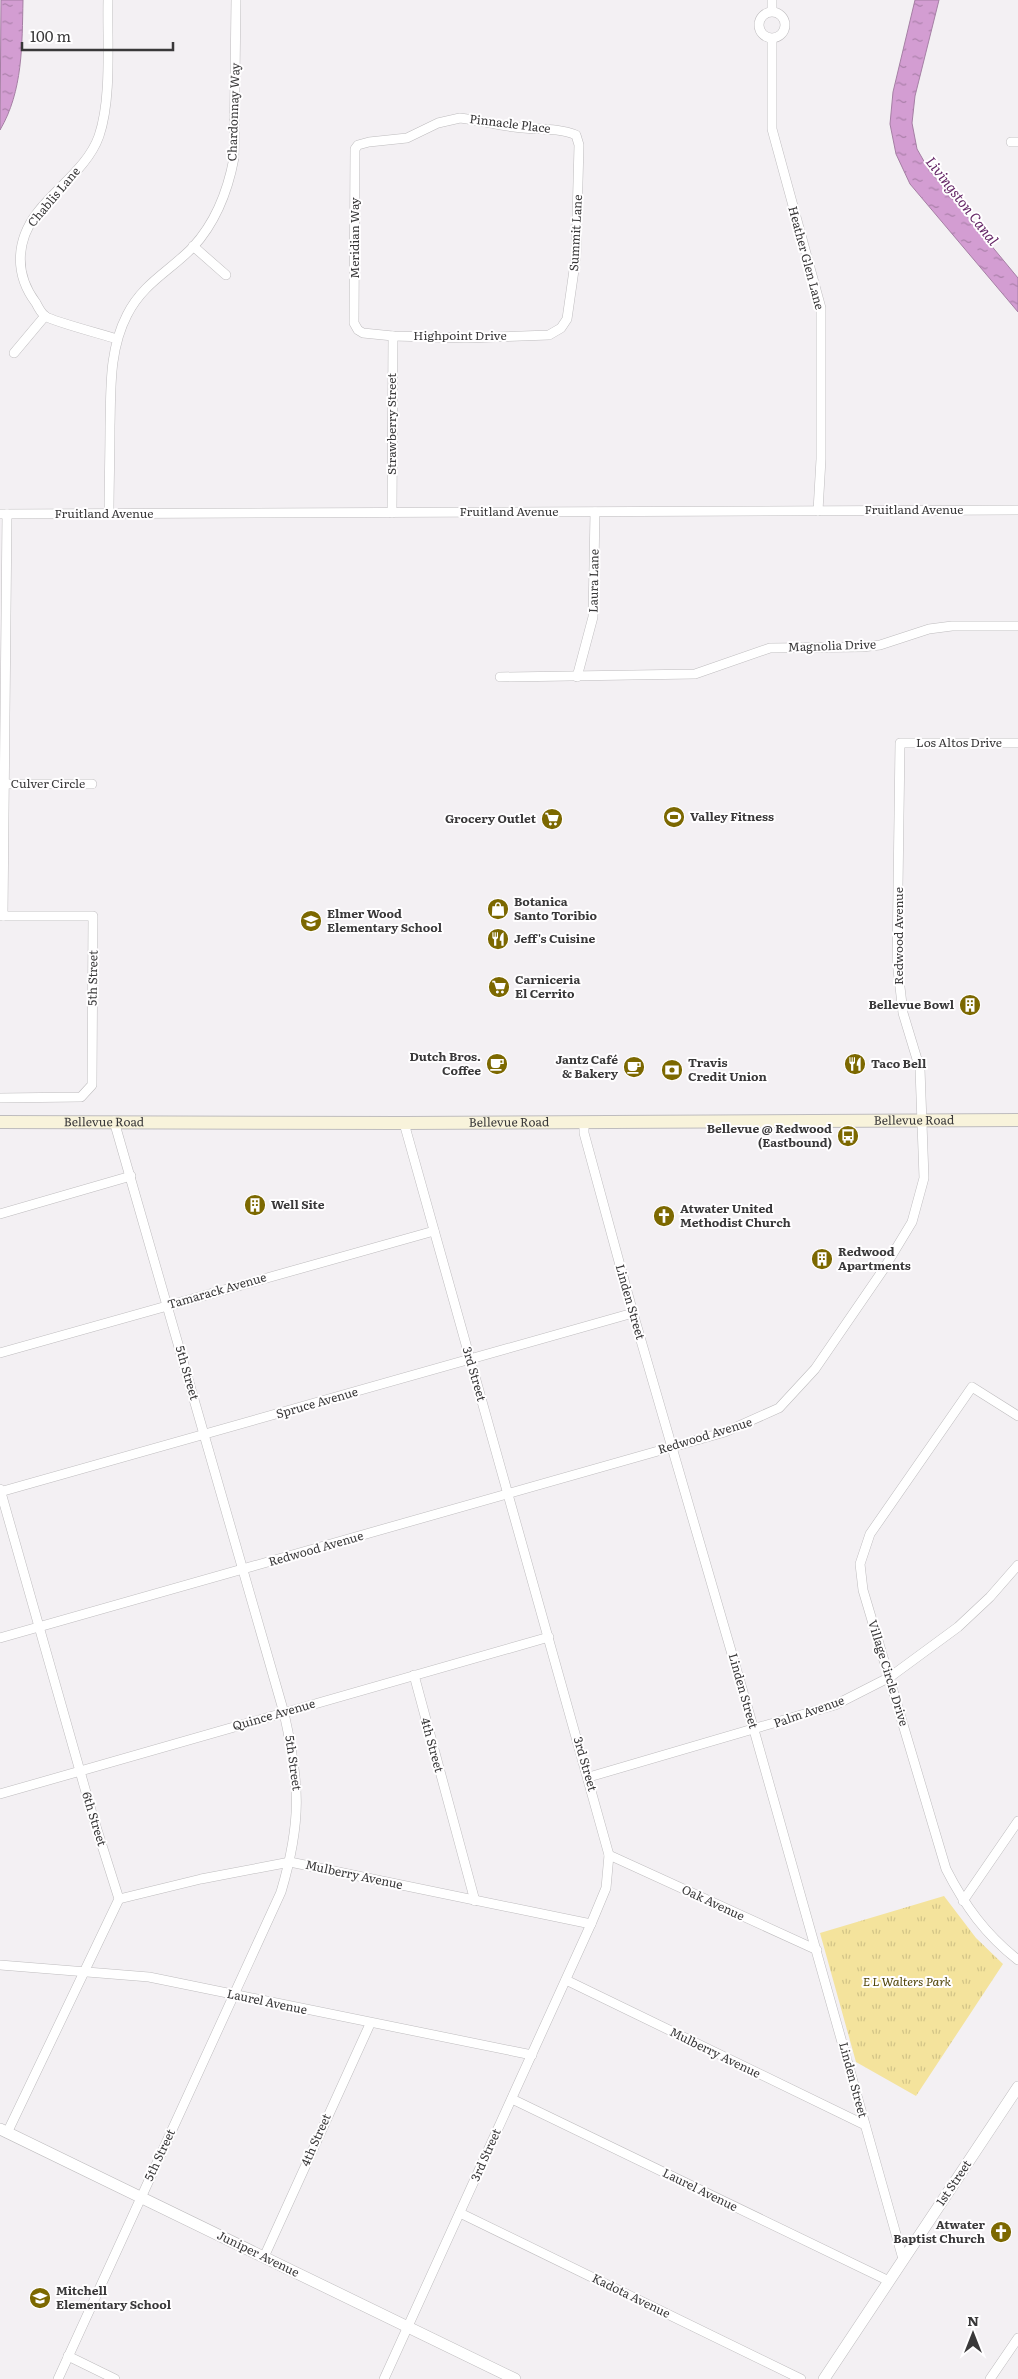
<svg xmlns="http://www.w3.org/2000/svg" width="1018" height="2379" font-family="Literata,serif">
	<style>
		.park { fill: url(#park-tufts) }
		.water { fill: url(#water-ripples); stroke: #a57fa4 }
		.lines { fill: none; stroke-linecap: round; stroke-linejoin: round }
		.minor-casing { stroke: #bebcbe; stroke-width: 10 }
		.tertiary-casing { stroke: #bebcbe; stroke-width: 12 }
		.secondary-casing { stroke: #bebcbe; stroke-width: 14 }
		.minor { stroke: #fff; stroke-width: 9 }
		.tertiary { stroke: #fff; stroke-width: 11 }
		.secondary { stroke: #f8f3db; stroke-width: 12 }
		.labels { text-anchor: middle; stroke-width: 4; stroke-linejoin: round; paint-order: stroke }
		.street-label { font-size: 12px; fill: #393839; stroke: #fffeff }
		.poi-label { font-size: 12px; font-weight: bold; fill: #393839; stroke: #fffeff; text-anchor: start }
		.park-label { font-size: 12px; font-style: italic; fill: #504408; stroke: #fffeff }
		.water-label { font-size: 14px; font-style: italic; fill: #652666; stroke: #fffeff }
	</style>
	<defs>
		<pattern id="park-tufts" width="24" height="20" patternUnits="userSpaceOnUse" patternTransform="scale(1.25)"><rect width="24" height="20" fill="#f4e39c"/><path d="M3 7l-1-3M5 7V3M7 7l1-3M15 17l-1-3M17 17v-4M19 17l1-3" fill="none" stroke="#d2c487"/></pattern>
		<pattern id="water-ripples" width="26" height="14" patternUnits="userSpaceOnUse" patternTransform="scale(1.25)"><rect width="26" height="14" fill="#d39dd2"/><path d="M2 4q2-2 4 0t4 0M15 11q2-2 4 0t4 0" fill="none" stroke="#ac81ab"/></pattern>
	</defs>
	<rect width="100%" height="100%" fill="#f3f0f3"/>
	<polygon class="park" points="944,1896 976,1938 1003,1964 916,2096 856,2062 820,1933"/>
	<g class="water">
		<path d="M 1,0 L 23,0 C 22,45 23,91 0,130 Z"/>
		<polygon points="915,0 939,0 915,96 912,123 917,149 929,170 1018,278 1018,312 910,184 896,154 890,124 893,92"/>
	</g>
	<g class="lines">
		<g class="minor-casing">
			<g id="minor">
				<path d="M 108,0 C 107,41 112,98 99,136 C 88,167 57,187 37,213 C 16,241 14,274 36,303 C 38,307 41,313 45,316 C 51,321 105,335 117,339"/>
				<polyline points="772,0 772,11"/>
				<circle cx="772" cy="25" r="13"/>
				<polyline points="772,39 772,129 821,308 821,459 818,511"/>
				<path d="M 460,118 C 479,120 496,125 514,127 C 534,130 557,127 576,135 L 579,145 L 576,256 L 567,319 L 561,328 L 549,335 L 466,338 L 393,336 L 363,333 L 358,330 L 354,323 L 355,149 L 358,145 L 369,142 L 407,138 L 438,123 Z"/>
				<polyline points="1011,142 1018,142"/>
				<polyline points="193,246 226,275"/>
				<polyline points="14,353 45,316"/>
				<polyline points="392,513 393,336"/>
				<polyline points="0,514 1018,510"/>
				<path d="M 109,514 C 109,485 110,456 110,426 C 111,388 109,350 127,315 C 143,283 170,271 193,247 C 215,223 228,190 234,158 L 236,0"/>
				<polyline points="500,677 695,674 770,648 862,647 880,645 929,629 952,626 1018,626"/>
				<polyline points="577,677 593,617 595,512"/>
				<polyline points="4,784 92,784"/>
				<polyline points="0,916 93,916 92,1085 81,1097 0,1098"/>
				<polyline points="3,916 7,514"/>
				<polyline points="584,1122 584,1133 633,1313 754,1730 903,2259"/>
				<polyline points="0,1214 131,1176"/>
				<polyline points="0,1353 434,1231"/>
				<path d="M 1018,1416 L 972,1387 L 870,1534 L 860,1564 L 863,1590 L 946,1869 C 965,1906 985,1934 1018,1960"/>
				<polyline points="0,1489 93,1817 119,1899 7,2133"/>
				<polyline points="0,1492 633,1313"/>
				<polyline points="0,1638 725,1432 779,1408 815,1369 883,1270 912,1222 924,1178 920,1069 903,1013 897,961 900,743 1018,743"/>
				<polyline points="414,1675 475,1901"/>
				<polyline points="589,1777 835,1705 890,1677 958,1627 990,1597 1018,1565"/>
				<polyline points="0,1794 549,1637"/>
				<polyline points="609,1855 817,1950"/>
				<polyline points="119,1899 201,1879 290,1862 591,1924"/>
				<polyline points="963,1901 1018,1821"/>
				<polyline points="0,1965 149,1977 532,2055"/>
				<polyline points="566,1980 865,2125"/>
				<polyline points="512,2099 889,2281"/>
				<polyline points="460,2213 801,2379"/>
				<polyline points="264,2257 370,2024"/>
				<polyline points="68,2356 115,2379"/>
				<path d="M 58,2379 L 281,1892 C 302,1821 300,1784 284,1713 L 114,1121"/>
				<polyline points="384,2379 591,1924 606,1888 609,1855 404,1123"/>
				<polyline points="990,2379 1018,2338"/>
			</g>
		</g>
		<g class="tertiary-casing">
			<g id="tertiary">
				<polyline points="0,2129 515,2379"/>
				<polyline points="824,2379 1018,2087"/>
			</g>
		</g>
		<g class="secondary-casing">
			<g id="secondary">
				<path id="s1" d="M 0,1122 L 404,1123 L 1018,1120"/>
			</g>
		</g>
		<use href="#minor" class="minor"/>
		<use href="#tertiary" class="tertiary"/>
		<use href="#secondary" class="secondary"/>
	</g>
	<defs>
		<g id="stadium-disc" transform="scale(1.125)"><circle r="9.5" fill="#7c6800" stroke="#fffeff"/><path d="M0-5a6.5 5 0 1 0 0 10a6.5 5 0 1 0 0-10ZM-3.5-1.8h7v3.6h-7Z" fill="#fff"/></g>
		<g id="supermarket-disc" transform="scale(1.125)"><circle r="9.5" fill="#7c6800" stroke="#fffeff"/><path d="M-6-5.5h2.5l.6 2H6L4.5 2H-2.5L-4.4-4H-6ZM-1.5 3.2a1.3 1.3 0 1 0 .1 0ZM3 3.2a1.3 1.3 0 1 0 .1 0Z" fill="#fff"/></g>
		<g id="shop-disc" transform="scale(1.125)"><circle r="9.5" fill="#7c6800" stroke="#fffeff"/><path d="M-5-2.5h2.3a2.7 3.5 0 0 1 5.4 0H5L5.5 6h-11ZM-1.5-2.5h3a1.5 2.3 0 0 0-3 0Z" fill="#fff"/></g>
		<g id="school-disc" transform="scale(1.125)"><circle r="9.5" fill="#7c6800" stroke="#fffeff"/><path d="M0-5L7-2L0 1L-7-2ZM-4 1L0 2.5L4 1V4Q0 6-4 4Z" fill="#fff"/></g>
		<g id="restaurant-disc" transform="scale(1.125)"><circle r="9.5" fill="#7c6800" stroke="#fffeff"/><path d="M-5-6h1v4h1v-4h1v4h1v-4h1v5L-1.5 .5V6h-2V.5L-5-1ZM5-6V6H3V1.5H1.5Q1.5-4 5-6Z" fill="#fff"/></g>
		<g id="building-disc" transform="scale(1.125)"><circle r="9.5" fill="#7c6800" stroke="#fffeff"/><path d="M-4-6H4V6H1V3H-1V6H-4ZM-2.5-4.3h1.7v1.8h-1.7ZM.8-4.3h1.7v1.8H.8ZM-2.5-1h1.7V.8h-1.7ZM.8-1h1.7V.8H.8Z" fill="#fff"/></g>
		<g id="cafe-disc" transform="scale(1.125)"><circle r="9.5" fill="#7c6800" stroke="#fffeff"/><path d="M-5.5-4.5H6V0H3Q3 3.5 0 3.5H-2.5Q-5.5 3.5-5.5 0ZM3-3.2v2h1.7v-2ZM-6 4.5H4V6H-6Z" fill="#fff"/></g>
		<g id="bank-disc" transform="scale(1.125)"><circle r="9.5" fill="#7c6800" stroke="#fffeff"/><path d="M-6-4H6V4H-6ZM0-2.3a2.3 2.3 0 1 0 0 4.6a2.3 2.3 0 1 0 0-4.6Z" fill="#fff"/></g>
		<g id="bus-disc" transform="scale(1.125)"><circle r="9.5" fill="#7c6800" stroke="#fffeff"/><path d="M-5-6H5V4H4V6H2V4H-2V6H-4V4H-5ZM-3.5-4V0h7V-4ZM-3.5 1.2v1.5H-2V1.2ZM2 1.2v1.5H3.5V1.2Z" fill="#fff"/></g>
		<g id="church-disc" transform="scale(1.125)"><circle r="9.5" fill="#7c6800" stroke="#fffeff"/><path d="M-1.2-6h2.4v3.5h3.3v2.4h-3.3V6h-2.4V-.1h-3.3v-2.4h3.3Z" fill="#fff"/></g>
	</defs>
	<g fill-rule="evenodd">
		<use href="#stadium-disc" x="674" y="817"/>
		<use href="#supermarket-disc" x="552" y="819"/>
		<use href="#shop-disc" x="498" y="909"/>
		<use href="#school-disc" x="311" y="921"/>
		<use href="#restaurant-disc" x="498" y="939"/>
		<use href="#supermarket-disc" x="499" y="987"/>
		<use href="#building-disc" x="970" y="1005"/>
		<use href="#cafe-disc" x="497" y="1064"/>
		<use href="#restaurant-disc" x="855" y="1064"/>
		<use href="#cafe-disc" x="634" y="1067"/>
		<use href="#bank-disc" x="672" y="1070"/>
		<use href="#bus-disc" x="848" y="1136"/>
		<use href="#building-disc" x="255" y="1205"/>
		<use href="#church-disc" x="664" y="1216"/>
		<use href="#building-disc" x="822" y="1259"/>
		<use href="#church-disc" x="1001" y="2232"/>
		<use href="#school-disc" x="40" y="2298"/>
	</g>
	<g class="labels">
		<g class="street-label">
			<text transform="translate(234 112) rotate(-88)" y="4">Chardonnay Way</text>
			<text transform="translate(510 124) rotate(7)" y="4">Pinnacle Place</text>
			<text transform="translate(54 197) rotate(-50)" y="4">Chablis Lane</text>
			<text transform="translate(576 233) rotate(-87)" y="4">Summit Lane</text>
			<text transform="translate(355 238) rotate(-90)" y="4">Meridian Way</text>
			<text transform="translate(806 258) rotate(75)" y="4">Heather Glen Lane</text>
			<text x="460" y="340">Highpoint Drive</text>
			<text transform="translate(392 424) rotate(-90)" y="4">Strawberry Street</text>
			<text x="914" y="514">Fruitland Avenue</text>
			<text x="509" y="516">Fruitland Avenue</text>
			<text x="104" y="518">Fruitland Avenue</text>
			<text transform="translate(594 581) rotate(-89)" y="4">Laura Lane</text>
			<text transform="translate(832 646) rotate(-2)" y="4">Magnolia Drive</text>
			<text x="959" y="747">Los Altos Drive</text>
			<text x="48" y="788">Culver Circle</text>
			<text transform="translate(899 936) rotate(-90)" y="4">Redwood Avenue</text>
			<text transform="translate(93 978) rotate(-89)" y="4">5th Street</text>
			<text dy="4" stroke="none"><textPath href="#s1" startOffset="914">Bellevue Road</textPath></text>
			<text dy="4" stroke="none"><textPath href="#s1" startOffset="104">Bellevue Road</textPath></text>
			<text dy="4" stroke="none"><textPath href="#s1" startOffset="509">Bellevue Road</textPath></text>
			<text transform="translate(217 1291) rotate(-16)" y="4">Tamarack Avenue</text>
			<text transform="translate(630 1302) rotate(74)" y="4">Linden Street</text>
			<text transform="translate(187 1373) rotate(74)" y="4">5th Street</text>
			<text transform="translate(474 1374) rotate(74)" y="4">3rd Street</text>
			<text transform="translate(317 1403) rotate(-16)" y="4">Spruce Avenue</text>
			<text transform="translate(705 1436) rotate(-17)" y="4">Redwood Avenue</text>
			<text transform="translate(316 1549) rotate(-16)" y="4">Redwood Avenue</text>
			<text transform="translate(888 1673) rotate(73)" y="4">Village Circle Drive</text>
			<text transform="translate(743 1691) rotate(74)" y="4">Linden Street</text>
			<text transform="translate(809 1712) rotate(-19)" y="4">Palm Avenue</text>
			<text transform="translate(274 1715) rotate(-16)" y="4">Quince Avenue</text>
			<text transform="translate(432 1745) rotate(75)" y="4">4th Street</text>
			<text transform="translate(293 1763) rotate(82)" y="4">5th Street</text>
			<text transform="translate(585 1764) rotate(74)" y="4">3rd Street</text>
			<text transform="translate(94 1819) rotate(73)" y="4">6th Street</text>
			<text transform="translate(354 1875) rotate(12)" y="4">Mulberry Avenue</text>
			<text transform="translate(713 1903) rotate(25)" y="4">Oak Avenue</text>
			<text transform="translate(267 2002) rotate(12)" y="4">Laurel Avenue</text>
			<text transform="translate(715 2053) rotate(26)" y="4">Mulberry Avenue</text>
			<text transform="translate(853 2080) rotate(75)" y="4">Linden Street</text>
			<text transform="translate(316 2140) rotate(-66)" y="4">4th Street</text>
			<text transform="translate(160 2155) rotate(-65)" y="4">5th Street</text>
			<text transform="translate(486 2155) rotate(-66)" y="4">3rd Street</text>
			<text transform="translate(954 2183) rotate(-56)" y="4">1st Street</text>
			<text transform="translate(700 2190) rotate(26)" y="4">Laurel Avenue</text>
			<text transform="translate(258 2254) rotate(26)" y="4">Juniper Avenue</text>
			<text transform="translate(631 2296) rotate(26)" y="4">Kadota Avenue</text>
		</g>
		<g class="poi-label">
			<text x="690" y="821">Valley Fitness</text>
			<text x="536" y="823" text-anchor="end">Grocery Outlet</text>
			<text x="514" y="906">Botanica<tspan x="514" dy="14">Santo Toribio</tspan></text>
			<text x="327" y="918">Elmer Wood<tspan x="327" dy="14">Elementary School</tspan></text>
			<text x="514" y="943">Jeff's Cuisine</text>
			<text x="515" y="984">Carniceria<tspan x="515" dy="14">El Cerrito</tspan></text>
			<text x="954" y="1009" text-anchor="end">Bellevue Bowl</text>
			<text x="481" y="1061" text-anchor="end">Dutch Bros.<tspan x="481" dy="14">Coffee</tspan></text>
			<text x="618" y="1064" text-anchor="end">Jantz Café<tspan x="618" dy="14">&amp; Bakery</tspan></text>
			<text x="688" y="1067">Travis<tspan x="688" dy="14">Credit Union</tspan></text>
			<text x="871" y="1068">Taco Bell</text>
			<text x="832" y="1133" text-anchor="end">Bellevue @ Redwood<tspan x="832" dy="14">(Eastbound)</tspan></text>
			<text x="271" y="1209">Well Site</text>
			<text x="680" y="1213">Atwater United<tspan x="680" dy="14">Methodist Church</tspan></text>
			<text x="838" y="1256">Redwood<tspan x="838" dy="14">Apartments</tspan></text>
			<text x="985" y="2229" text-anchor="end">Atwater<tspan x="985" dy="14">Baptist Church</tspan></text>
			<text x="56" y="2295">Mitchell<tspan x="56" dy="14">Elementary School</tspan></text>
		</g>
		<g class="park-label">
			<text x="907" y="1986">E L Walters Park</text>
		</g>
		<g class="water-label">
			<text transform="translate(962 201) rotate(52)" y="5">Livingston Canal</text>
		</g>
	</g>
	<g transform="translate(973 2334)" stroke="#fffeff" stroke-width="4" paint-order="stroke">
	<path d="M0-4L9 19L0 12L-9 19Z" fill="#393839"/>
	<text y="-8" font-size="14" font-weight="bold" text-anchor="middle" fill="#393839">N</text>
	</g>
	<path d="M22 42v8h151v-8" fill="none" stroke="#393839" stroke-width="2.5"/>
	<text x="30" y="42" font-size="15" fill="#393839" stroke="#fffeff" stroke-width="4" paint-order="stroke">100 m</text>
</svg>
